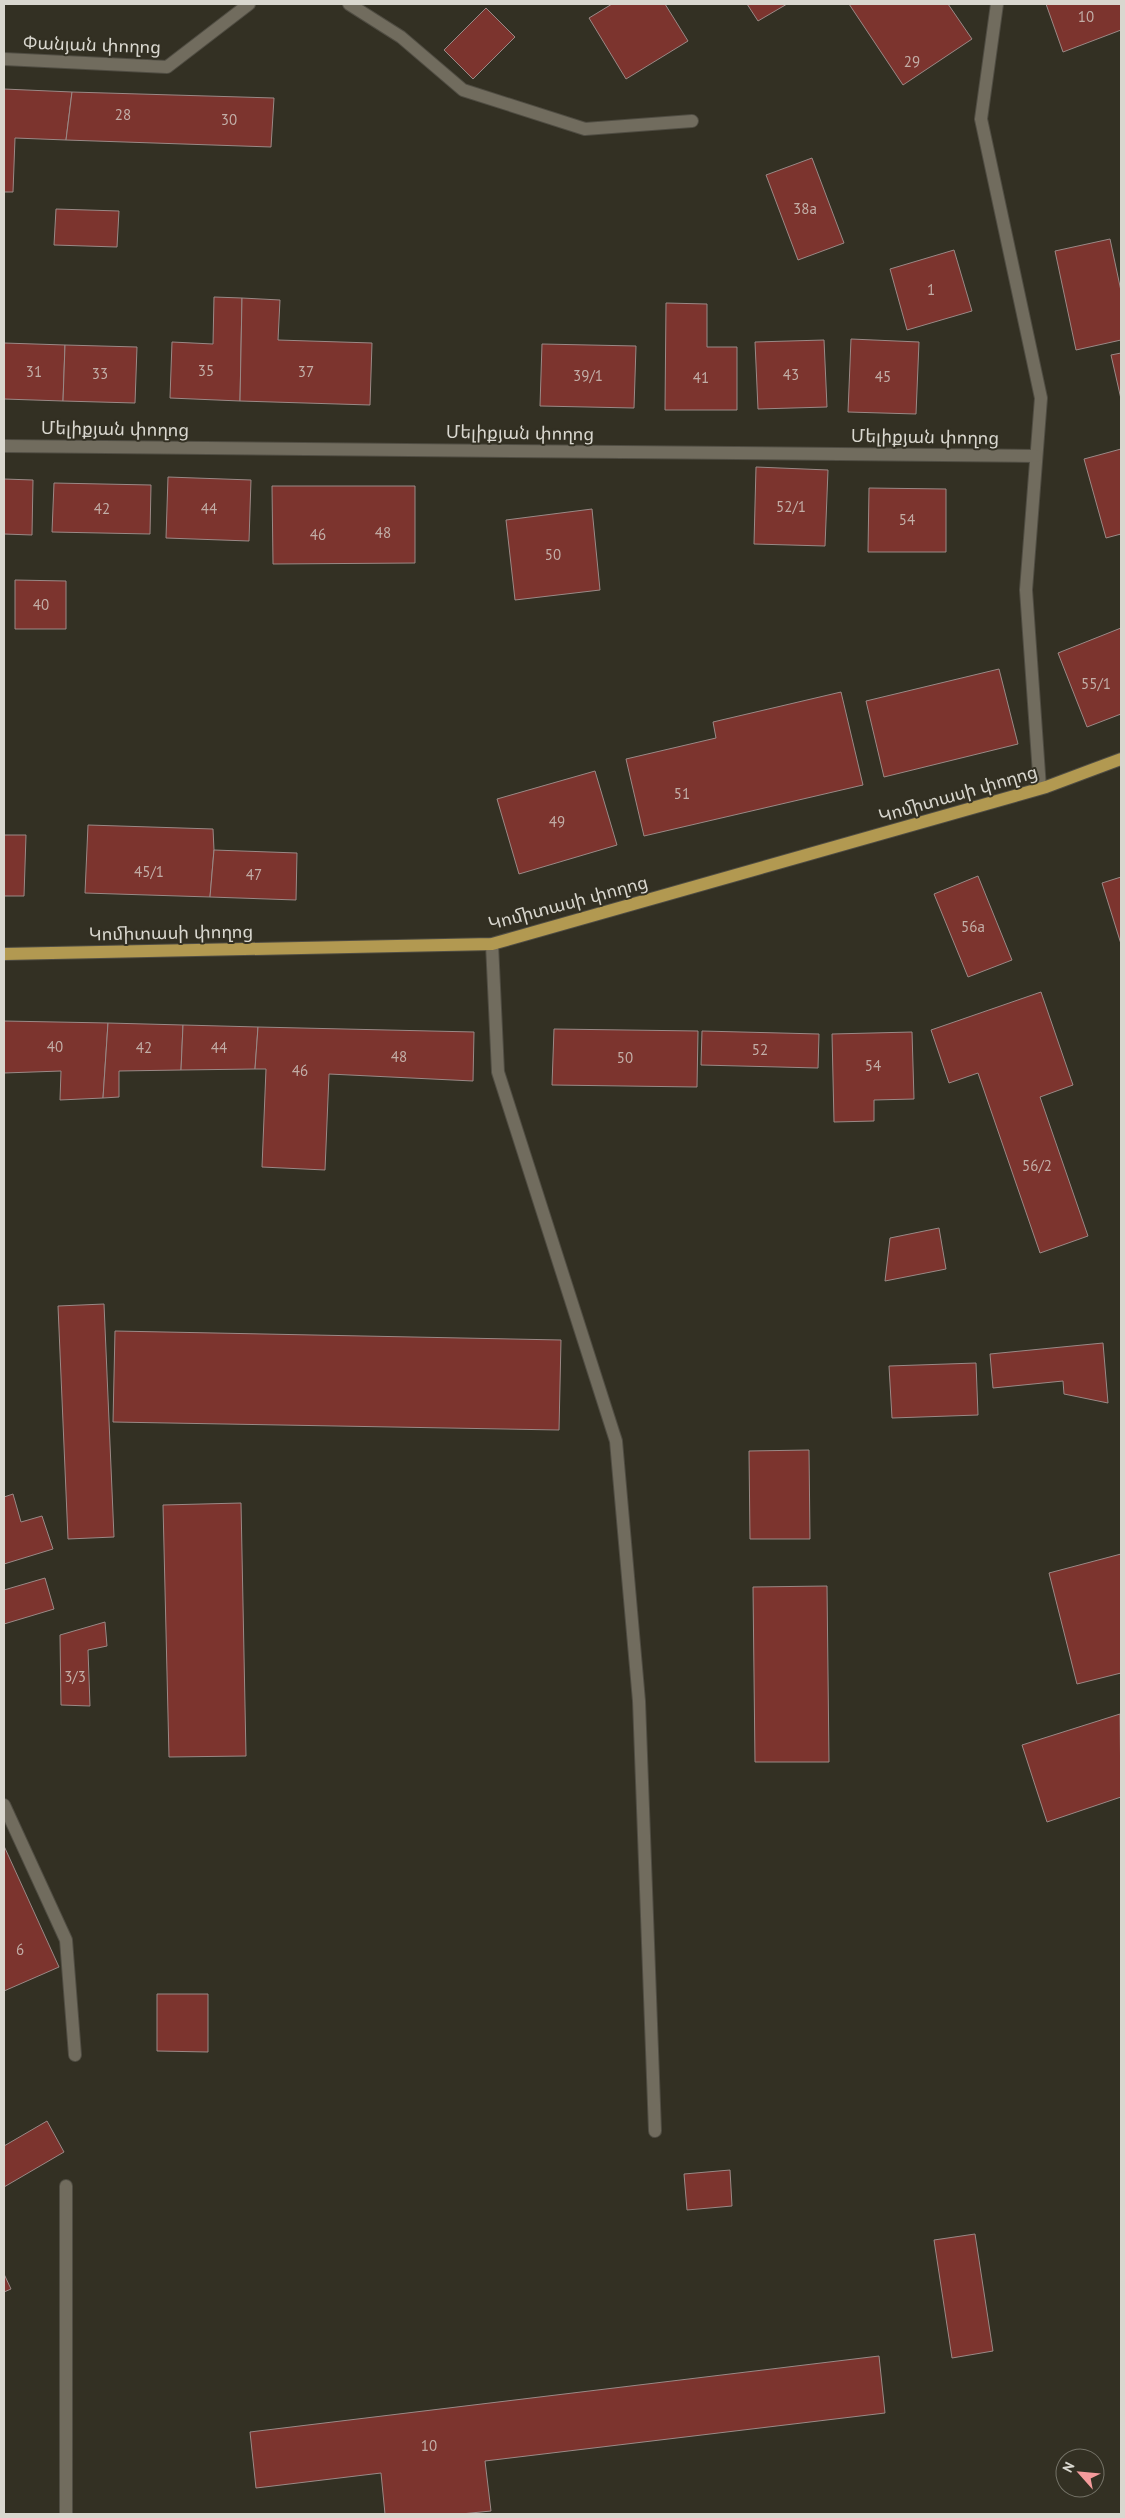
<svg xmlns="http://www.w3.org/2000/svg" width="1125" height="2518" font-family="'PT Sans','Noto Sans Armenian',sans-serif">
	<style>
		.building { fill: #7c342e; stroke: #9a8986 }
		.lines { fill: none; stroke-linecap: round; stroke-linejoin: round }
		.minor-casing { stroke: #504d43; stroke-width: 14 }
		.major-casing { stroke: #504d43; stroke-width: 14 }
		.minor { stroke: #716c5e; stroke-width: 12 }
		.major { stroke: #b29951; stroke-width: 12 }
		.labels { text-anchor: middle; stroke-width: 4; stroke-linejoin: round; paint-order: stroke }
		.number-label { font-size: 15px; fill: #c2aea7 }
		.street-label { font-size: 18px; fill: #d9d7cf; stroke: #333023 }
	</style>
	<rect width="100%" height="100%" fill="#333023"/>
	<g class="building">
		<polygon points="612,4 665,4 688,41 626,79 589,18"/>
		<polygon points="747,4 787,4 758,21"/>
		<polygon points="849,4 948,4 972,39 903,85"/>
		<polygon points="1046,4 1121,4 1121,30 1063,52"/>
		<polygon points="486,8 515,37 473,79 444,50"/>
		<polygon points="4,89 72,92 66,140 15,138 13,192 4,192"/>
		<polygon points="72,92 274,98 271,147 66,140"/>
		<polygon points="812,158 844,243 798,260 766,175"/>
		<polygon points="56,209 119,211 117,247 54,245"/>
		<polygon points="1110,239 1121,291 1121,340 1076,350 1055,251"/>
		<polygon points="954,250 972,311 907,330 890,269"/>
		<polygon points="214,297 242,298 240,401 170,398 172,342 213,344"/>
		<polygon points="242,298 280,300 278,340 372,343 370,405 240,401"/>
		<polygon points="666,303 707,304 707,347 737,347 737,410 665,410"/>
		<polygon points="851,339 919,342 916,414 848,412"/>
		<polygon points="824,340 827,407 758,409 755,342"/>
		<polygon points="4,343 65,345 63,401 4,399"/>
		<polygon points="542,344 636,346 634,408 540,406"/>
		<polygon points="65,345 137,347 135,403 63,401"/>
		<polygon points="1121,353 1121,399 1111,355"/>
		<polygon points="1121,449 1121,534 1106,538 1084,459"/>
		<polygon points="756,467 828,470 825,546 754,544"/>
		<polygon points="168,477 251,480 249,541 166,538"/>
		<polygon points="4,479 33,480 32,535 4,534"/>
		<polygon points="54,483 151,485 150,534 52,532"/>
		<polygon points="272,486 415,486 415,563 273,564"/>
		<polygon points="869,488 946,489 946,552 868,552"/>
		<polygon points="592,509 600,590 515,600 506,520"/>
		<polygon points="15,580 66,581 66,629 15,629"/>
		<polygon points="1121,628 1121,714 1087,727 1058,653"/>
		<polygon points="999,669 1018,744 884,777 866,701"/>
		<polygon points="841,692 863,785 644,836 626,759 716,738 713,722"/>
		<polygon points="595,771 617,845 519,874 497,799"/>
		<polygon points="88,825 213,829 214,850 210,897 85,893"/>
		<polygon points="4,835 26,835 24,896 4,896"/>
		<polygon points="214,850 297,853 296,900 210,897"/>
		<polygon points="978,876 1012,960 968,977 934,894"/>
		<polygon points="1121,877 1121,944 1102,883"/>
		<polygon points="1041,992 1073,1085 1040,1097 1088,1236 1040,1253 978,1073 949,1083 931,1030"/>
		<polygon points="4,1021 108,1023 103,1098 60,1100 61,1071 4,1073"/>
		<polygon points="108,1023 183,1025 181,1070 119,1071 119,1097 103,1098"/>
		<polygon points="183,1025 258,1027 255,1069 181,1070"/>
		<polygon points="258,1027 474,1032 473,1081 329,1074 325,1170 262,1167 266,1069 255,1069"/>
		<polygon points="554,1029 698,1031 697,1087 552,1085"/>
		<polygon points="702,1031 819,1034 818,1068 701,1065"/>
		<polygon points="912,1032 914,1099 874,1100 874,1121 834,1122 832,1034"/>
		<polygon points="939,1228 946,1269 885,1281 890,1238"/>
		<polygon points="104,1304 114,1537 68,1539 58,1306"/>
		<polygon points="115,1331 561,1340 559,1430 113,1422"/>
		<polygon points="1103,1343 1108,1403 1064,1394 1063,1381 993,1388 990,1354"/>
		<polygon points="976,1363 978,1415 892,1418 889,1366"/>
		<polygon points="809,1450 810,1539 750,1539 749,1451"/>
		<polygon points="13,1494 21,1522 42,1516 53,1549 4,1564 4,1497"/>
		<polygon points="241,1503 246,1756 169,1757 163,1505"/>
		<polygon points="1121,1554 1121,1673 1077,1684 1049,1573"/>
		<polygon points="45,1578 54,1609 4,1624 4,1590"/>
		<polygon points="827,1586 829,1762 755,1762 753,1587"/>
		<polygon points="105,1622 107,1646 88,1650 90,1706 61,1705 60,1635"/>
		<polygon points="1120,1714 1121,1797 1047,1822 1022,1745"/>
		<polygon points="4,1846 59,1967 4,1991"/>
		<polygon points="157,1994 208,1994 208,2052 157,2051"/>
		<polygon points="47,2121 64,2152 4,2187 4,2146"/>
		<polygon points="730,2170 732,2206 687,2210 684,2174"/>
		<polygon points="975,2234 993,2351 952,2358 934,2240"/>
		<polygon points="4,2274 11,2289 4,2292"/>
		<polygon points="879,2356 885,2413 485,2461 491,2511 461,2514 385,2514 381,2473 256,2488 250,2432"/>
	</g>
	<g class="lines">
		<g class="minor-casing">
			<g id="minor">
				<polyline points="349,4 401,37 463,90 585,129 692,121"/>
				<polyline points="997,4 981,119 1041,398 1026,590 1040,788"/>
				<polyline points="4,59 167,67 249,4"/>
				<polyline points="4,446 1036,456"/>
				<polyline points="492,944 498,1072 616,1441 639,1701 655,2131"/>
				<polyline points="4,1805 66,1940 75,2055"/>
				<polyline points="66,2514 66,2186"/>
			</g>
		</g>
		<g class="major-casing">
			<polyline id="major" points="4,954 492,944 1046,787 1121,759"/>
		</g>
		<use href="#minor" class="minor"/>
		<use href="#major" class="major"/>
	</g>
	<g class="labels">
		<g class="number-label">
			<text x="1086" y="22">10</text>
			<text x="912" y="67">29</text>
			<text x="123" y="120">28</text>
			<text x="229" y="125">30</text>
			<text x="805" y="214">38a</text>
			<text x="931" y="295">1</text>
			<text x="206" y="376">35</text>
			<text x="34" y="377">31</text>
			<text x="306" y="377">37</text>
			<text x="100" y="379">33</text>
			<text x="791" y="380">43</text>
			<text x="588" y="381">39/1</text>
			<text x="883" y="382">45</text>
			<text x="701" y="383">41</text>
			<text x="791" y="512">52/1</text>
			<text x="102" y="514">42</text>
			<text x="209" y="514">44</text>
			<text x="907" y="525">54</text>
			<text x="383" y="538">48</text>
			<text x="318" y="540">46</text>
			<text x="553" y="560">50</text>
			<text x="41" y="610">40</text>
			<text x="1096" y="689">55/1</text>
			<text x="682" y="799">51</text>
			<text x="557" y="827">49</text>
			<text x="149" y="877">45/1</text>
			<text x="254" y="880">47</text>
			<text x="973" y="932">56а</text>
			<text x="55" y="1052">40</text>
			<text x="144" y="1053">42</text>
			<text x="219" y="1053">44</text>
			<text x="760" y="1055">52</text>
			<text x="399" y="1062">48</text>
			<text x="625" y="1063">50</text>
			<text x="873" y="1071">54</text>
			<text x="300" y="1076">46</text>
			<text x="1037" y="1171">56/2</text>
			<text x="75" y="1682">3/3</text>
			<text x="20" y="1955">6</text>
			<text x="429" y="2451">10</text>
		</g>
		<g class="street-label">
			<text transform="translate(92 45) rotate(2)" y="6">Փանյան փողոց</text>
			<text transform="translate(115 429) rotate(1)" y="6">Մելիքյան փողոց</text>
			<text transform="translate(520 433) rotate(1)" y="6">Մելիքյան փողոց</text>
			<text transform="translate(925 437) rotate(1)" y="6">Մելիքյան փողոց</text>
			<text transform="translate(958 794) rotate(-16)" y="6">Կոմիտասի փողոց</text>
			<text transform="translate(568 903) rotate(-15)" y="6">Կոմիտասի փողոց</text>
			<text transform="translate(171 933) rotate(-1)" y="6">Կոմիտասի փողոց</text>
		</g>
	</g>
	<rect width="1125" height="2518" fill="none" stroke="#d9d7cf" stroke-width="10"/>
	<g transform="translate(1080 2473) rotate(297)"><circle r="24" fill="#333023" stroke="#757368"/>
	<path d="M0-4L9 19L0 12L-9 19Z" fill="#f59b9c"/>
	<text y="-8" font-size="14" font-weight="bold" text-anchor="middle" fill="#d9d7cf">N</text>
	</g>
</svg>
